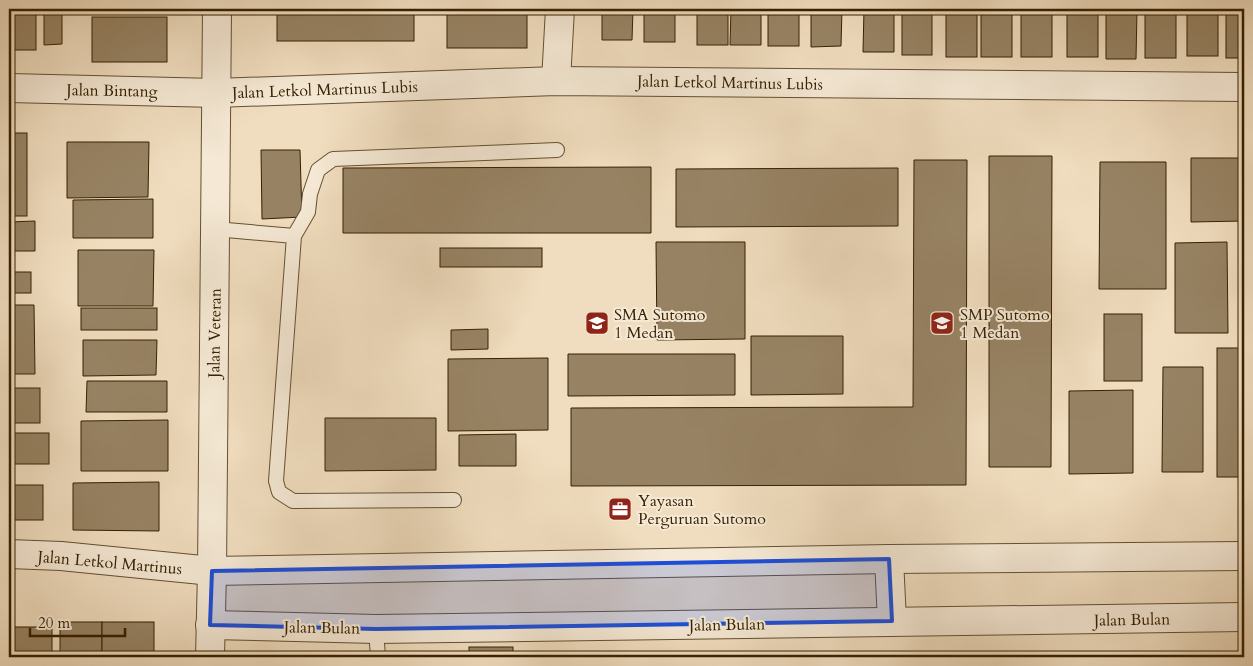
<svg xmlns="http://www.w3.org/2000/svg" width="1253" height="666" font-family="Cardo,serif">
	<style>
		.building { fill: #978364; stroke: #362102 }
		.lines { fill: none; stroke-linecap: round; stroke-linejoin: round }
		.service-casing { stroke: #645031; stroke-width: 16 }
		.minor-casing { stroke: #645031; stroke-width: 30 }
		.tertiary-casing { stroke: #645031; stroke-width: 30 }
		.service { stroke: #f5e9d5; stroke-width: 14 }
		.minor { stroke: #f5e9d5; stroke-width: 28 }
		.tertiary { stroke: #f5e9d5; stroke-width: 28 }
		.marked { fill: #1d4ed8; fill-opacity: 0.2; stroke: #1d4ed8; stroke-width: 4; stroke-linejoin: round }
		.labels { text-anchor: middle; stroke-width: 4; stroke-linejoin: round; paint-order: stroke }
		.street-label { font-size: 16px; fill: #362102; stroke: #f5e9d5 }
		.poi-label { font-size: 16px; fill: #362102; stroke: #f5e9d5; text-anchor: start }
	</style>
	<rect width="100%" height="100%" fill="#f0ddbf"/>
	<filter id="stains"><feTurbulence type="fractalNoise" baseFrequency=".004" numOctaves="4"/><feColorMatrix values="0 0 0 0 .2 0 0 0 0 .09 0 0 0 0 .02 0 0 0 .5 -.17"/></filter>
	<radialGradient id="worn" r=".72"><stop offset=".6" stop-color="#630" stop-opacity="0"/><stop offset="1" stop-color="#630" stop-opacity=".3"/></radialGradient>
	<g class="building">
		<rect x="9" y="9" width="27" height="41"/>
		<polygon points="44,9 62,9 62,44 44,45"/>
		<rect x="277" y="9" width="137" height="32"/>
		<rect x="447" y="9" width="80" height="39"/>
		<polygon points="602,9 633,9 632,40 602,40"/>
		<rect x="644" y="9" width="31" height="33"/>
		<rect x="697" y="9" width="31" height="36"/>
		<polygon points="731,9 761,9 761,45 730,45"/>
		<rect x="768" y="9" width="31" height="37"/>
		<polygon points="811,9 842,9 841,46 811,47"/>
		<polygon points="864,9 894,9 894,52 863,52"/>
		<rect x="902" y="9" width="30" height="46"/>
		<rect x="946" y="9" width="31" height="48"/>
		<rect x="981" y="9" width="31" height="48"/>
		<rect x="1021" y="9" width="31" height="48"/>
		<rect x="1067" y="9" width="31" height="48"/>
		<polygon points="1106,9 1137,9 1136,59 1106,59"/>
		<rect x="1145" y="9" width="31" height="49"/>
		<rect x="1187" y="9" width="31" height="47"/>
		<rect x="1226" y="9" width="18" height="49"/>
		<rect x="92" y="17" width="75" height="45"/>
		<rect x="9" y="133" width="18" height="83"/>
		<polygon points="67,142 149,142 148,197 67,198"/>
		<polygon points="261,150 300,150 302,217 262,219"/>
		<polygon points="989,156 1052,156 1051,467 989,467"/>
		<polygon points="1191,158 1244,158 1244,221 1191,222"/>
		<polygon points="914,160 967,160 966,485 571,486 571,408 913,407"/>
		<polygon points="1100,162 1166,162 1166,289 1099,289"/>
		<polygon points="651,167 651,233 343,233 343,168"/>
		<polygon points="898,168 898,226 676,227 676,169"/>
		<polygon points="153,199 153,238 73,238 73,200"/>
		<polygon points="35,221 35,251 9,251 9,222"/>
		<polygon points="656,242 745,242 745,339 657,340"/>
		<polygon points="1227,242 1228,333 1175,333 1175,243"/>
		<rect x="440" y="248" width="102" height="19"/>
		<polygon points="78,250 154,250 153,306 78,306"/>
		<rect x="9" y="272" width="22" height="21"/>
		<polygon points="9,305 34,305 35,374 9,374"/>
		<rect x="81" y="308" width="76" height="22"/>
		<rect x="1104" y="314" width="38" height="67"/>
		<polygon points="488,329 488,349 451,350 451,330"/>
		<polygon points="751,336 843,336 843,394 751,395"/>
		<polygon points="83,340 157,340 156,375 83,376"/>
		<rect x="1217" y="348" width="27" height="129"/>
		<polygon points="568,354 735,354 735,395 568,396"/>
		<polygon points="548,358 548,430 448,431 448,359"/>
		<polygon points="1163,367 1203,367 1203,472 1162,472"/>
		<polygon points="87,381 167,381 167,412 86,412"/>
		<rect x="9" y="388" width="31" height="35"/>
		<polygon points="1133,390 1133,473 1069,474 1069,391"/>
		<polygon points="325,418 436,418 436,470 325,471"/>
		<polygon points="168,420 168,471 81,471 81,421"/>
		<rect x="9" y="433" width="40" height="31"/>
		<polygon points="516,434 516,466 459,466 459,435"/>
		<polygon points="159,482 159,531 73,530 73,483"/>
		<rect x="9" y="485" width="34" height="35"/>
		<rect x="60" y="622" width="42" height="35"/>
		<rect x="102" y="622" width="52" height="35"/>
		<rect x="11" y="627" width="41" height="30"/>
		<rect x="469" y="647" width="44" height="10"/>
		<rect x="1108" y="654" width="63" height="3"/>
		<rect x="1032" y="656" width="64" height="1"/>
	</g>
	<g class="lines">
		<g class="service-casing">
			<g id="service">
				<polyline points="215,229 294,236 276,481 279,492 293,501 454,500"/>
				<polyline points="294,236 308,212 310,194 318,170 333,159 557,150"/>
				<polyline points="376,629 378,657"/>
			</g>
		</g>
		<g class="minor-casing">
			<g id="minor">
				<polyline points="556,81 560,9"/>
				<polyline points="9,88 216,93 556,81 1244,87"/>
				<polyline points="889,559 892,621"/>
				<polyline points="212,571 889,559 1244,556"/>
				<polyline points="210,625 376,629 1244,617"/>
			</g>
		</g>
		<g class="tertiary-casing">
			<g id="tertiary">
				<polyline points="9,554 61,556 212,571"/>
				<polyline points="210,657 212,571 217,9"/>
			</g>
		</g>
		<use href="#service" class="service"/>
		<use href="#minor" class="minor"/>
		<use href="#tertiary" class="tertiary"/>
	</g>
	<path class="marked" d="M 889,559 L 892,621 L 376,629 L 210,625 L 212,571 Z"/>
	<defs>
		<g id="school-square" transform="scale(1.25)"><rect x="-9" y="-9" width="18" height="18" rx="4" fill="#8f2418" stroke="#f5e9d5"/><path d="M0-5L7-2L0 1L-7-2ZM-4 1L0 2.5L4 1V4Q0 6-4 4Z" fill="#fff"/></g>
		<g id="office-square" transform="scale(1.25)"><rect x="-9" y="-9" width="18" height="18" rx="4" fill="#8f2418" stroke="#f5e9d5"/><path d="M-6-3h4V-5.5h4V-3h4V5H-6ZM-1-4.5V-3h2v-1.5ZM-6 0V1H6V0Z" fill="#fff"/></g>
	</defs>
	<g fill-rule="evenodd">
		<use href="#school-square" x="597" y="323"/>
		<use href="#school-square" x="942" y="323"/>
		<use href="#office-square" x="620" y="509"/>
	</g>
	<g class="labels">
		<g class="street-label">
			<text transform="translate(730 82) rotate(1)" y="6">Jalan Letkol Martinus Lubis</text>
			<text transform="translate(325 89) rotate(-2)" y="6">Jalan Letkol Martinus Lubis</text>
			<text transform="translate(112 90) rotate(1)" y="6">Jalan Bintang</text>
			<text transform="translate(214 333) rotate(-89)" y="6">Jalan Veteran</text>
			<text transform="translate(110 562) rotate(5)" y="6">Jalan Letkol Martinus</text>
			<text transform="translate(1132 619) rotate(-1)" y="6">Jalan Bulan</text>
			<text transform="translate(727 624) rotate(-1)" y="6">Jalan Bulan</text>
			<text transform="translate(322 627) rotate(1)" y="6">Jalan Bulan</text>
		</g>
		<g class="poi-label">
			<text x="614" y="320">SMA Sutomo<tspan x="614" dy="18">1 Medan</tspan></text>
			<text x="960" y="320">SMP Sutomo<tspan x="960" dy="18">1 Medan</tspan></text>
			<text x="638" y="506">Yayasan<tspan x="638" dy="18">Perguruan Sutomo</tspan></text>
		</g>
	</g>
	<rect width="1253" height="666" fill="none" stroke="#f0ddbf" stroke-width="30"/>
	<rect x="10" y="10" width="1233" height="646" fill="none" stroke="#362102" stroke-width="2.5"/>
	<rect x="15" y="15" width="1223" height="636" fill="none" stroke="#362102"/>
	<path d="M30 628v8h95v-8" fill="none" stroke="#362102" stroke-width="2.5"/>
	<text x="38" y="628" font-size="15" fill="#362102" stroke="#f5e9d5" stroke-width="4" paint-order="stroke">20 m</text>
	<rect width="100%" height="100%" filter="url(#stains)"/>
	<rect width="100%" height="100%" fill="url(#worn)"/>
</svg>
